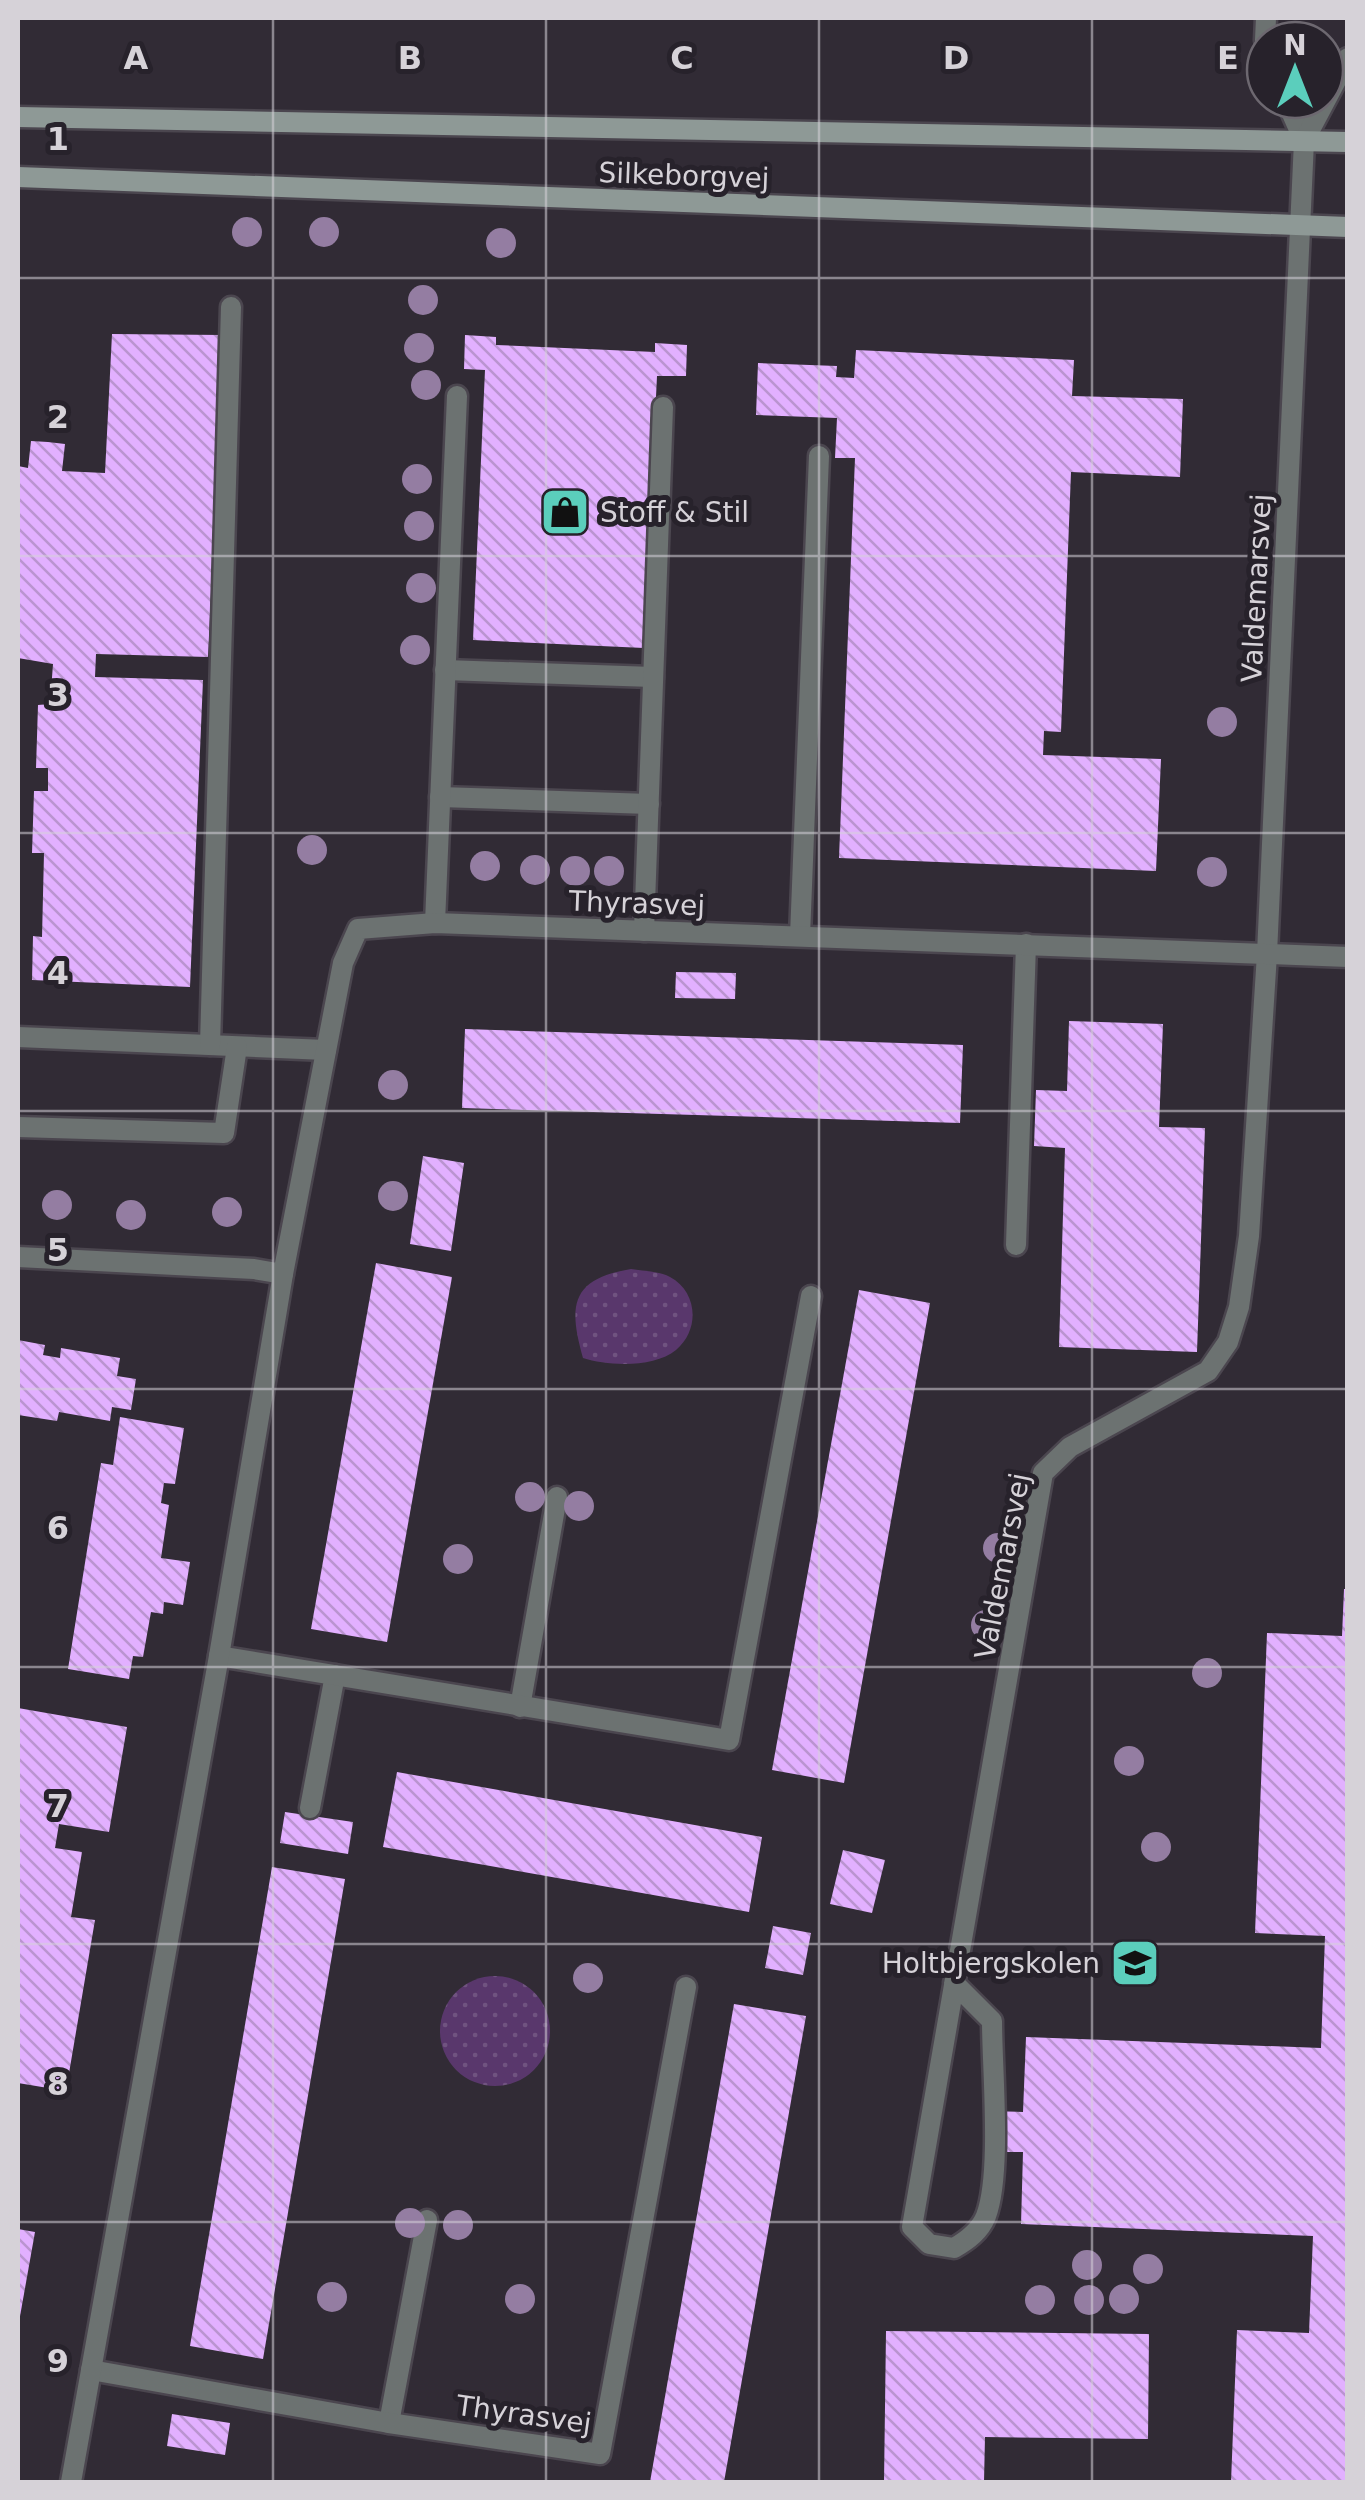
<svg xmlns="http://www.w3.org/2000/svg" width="1365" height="2500" font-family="'DejaVu Sans',sans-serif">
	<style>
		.green { fill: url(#green-dots) }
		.building { fill: url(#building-back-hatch) }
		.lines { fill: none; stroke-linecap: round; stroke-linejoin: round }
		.lane-casing { stroke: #4b464f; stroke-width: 25 }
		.street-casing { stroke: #4b464f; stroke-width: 25 }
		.secondary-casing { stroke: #4b464f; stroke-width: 25 }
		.lane { stroke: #6c7271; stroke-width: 20 }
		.street { stroke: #6c7271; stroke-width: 20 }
		.secondary { stroke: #8e9996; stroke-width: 20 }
		.tree { fill: #947da2 }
		.grid { fill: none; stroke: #d6d2d8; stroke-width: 2.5; stroke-opacity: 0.55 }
		.labels { text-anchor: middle; stroke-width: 10; stroke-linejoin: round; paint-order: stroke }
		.street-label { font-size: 28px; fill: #d6d2d8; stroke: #27222b }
		.poi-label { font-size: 28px; fill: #d6d2d8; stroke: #27222b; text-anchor: start }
		.grid-label { font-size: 32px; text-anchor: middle; font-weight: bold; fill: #d6d2d8; stroke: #27222b; stroke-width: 10; stroke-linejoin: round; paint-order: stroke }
	</style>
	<defs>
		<pattern id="green-dots" width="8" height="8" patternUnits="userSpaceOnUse" patternTransform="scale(2.5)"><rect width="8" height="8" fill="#59376c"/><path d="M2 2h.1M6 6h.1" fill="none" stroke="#705380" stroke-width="1.8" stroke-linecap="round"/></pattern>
		<pattern id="building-back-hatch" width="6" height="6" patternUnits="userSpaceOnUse" patternTransform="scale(2.5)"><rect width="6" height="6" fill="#e2b0ff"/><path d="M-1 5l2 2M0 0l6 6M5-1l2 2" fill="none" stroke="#ba94d0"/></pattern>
	</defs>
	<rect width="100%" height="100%" fill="#312b35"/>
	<g class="green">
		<path d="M 631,1269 C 643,1271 659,1271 670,1277 C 698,1292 700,1330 676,1350 C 654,1368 608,1366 583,1358 C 568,1305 571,1279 631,1269 Z"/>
		<circle cx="495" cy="2031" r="55"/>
	</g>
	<g class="building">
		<polygon points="112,334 223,335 208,657 96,654 95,677 203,680 190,987 32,980 33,936 42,937 44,853 32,853 34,791 48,791 48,768 36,768 38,705 50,704 53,664 18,658 18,466 28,468 31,441 48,442 65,444 62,471 105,473"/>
		<polygon points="465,335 496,337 496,345 655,352 655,343 687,345 686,376 657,376 644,648 473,640 485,370 464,369"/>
		<polygon points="856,350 1074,360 1072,396 1183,399 1180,477 1071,472 1061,732 1044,731 1043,755 1161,759 1156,871 839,858 855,458 835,458 837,418 756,415 758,363 837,366 836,377 854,378"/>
		<polygon points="676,972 736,973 735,999 675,998"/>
		<polygon points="1069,1021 1163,1024 1159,1127 1205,1128 1197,1352 1059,1347 1065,1148 1034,1146 1036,1090 1067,1091"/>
		<polygon points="465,1029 963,1045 960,1123 462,1108"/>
		<polygon points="423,1156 464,1163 451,1251 410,1244"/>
		<polygon points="376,1263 452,1277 387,1642 311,1629"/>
		<polygon points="859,1290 930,1303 844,1783 772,1770"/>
		<polygon points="18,1340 45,1345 43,1355 60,1358 61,1348 120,1358 117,1376 136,1379 131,1410 112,1407 110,1421 59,1412 57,1421 18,1415"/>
		<polygon points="120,1417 184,1428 175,1484 164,1483 161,1503 169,1505 161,1558 190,1562 183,1605 164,1602 163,1614 151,1612 143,1657 133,1656 129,1679 68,1669 101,1463 113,1465"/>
		<polygon points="1344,1589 1348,1589 1348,2482 1231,2482 1237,2330 1309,2333 1313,2236 1021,2224 1023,2152 986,2152 986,2111 1023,2112 1026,2037 1321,2048 1325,1936 1255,1933 1267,1633 1342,1636"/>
		<polygon points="18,1708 127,1727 109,1832 59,1824 55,1848 82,1852 71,1917 95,1920 66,2091 18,2083"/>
		<polygon points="397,1772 762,1837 749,1912 383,1847"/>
		<polygon points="285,1812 353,1822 348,1854 280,1843"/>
		<polygon points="843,1850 885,1860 872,1913 830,1904"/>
		<polygon points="272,1867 345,1879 263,2359 190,2346"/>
		<polygon points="773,1926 811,1933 803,1975 765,1968"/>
		<polygon points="734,2004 806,2016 724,2482 650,2482"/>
		<polygon points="18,2229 35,2232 19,2322 18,2322"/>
		<polygon points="886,2331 1149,2334 1148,2439 985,2437 984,2482 884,2482"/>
		<polygon points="172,2414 230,2423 225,2455 167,2446"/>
	</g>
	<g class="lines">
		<g class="lane-casing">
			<g id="lane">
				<polyline points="445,670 653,677"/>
				<polyline points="440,797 649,804"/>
				<polyline points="435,923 457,396"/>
				<polyline points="644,931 663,407"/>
				<polyline points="800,936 819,456"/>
				<polyline points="18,1037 326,1050"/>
				<polyline points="210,1045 231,307"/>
				<polyline points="18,1127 224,1133 237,1047"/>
				<polyline points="1016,1245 1026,944"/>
				<polyline points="520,1707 557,1497"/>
				<polyline points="310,1808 335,1675"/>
				<polyline points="389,2423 427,2220"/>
			</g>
		</g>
		<g class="street-casing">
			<g id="street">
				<polyline points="1265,40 1266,18"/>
				<polyline points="1286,100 1304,141"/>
				<polyline points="18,1257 254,1269 283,1274"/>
				<polyline points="219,1656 729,1740 811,1296"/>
				<path d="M 954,1983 L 992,2021 C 992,2070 1002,2173 986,2216 C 980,2231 968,2240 954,2248 L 929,2244 L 912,2227 L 1043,1473 L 1070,1447 L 1208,1371 L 1228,1342 L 1239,1307 L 1249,1236 L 1267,954 L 1304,141 L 1348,58"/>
				<polyline points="91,2370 389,2423 600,2454 686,1987"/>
				<polyline points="71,2482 219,1656 283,1274 343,963 358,929 435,923 1348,957"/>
			</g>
		</g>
		<g class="secondary-casing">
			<g id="secondary">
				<polyline points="18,117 1348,142"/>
				<polyline points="18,177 1348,227"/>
			</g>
		</g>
		<use href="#lane" class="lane"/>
		<use href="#street" class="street"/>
		<use href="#secondary" class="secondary"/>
	</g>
	<g class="tree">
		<circle cx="247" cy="232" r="15"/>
		<circle cx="324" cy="232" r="15"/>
		<circle cx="501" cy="243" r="15"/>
		<circle cx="423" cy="300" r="15"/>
		<circle cx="419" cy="348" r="15"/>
		<circle cx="426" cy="385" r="15"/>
		<circle cx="417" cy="479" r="15"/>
		<circle cx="419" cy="526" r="15"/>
		<circle cx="421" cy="588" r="15"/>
		<circle cx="415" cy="650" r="15"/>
		<circle cx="1222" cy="722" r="15"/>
		<circle cx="312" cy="850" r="15"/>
		<circle cx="485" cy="866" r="15"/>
		<circle cx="535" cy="870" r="15"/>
		<circle cx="575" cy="871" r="15"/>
		<circle cx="609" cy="871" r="15"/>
		<circle cx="1212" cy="872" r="15"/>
		<circle cx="393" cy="1085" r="15"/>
		<circle cx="393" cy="1196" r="15"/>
		<circle cx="57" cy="1205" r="15"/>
		<circle cx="227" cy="1212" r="15"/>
		<circle cx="131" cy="1215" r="15"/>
		<circle cx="530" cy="1497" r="15"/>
		<circle cx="579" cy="1506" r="15"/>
		<circle cx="998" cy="1548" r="15"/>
		<circle cx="458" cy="1559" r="15"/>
		<circle cx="986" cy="1625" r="15"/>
		<circle cx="1207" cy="1673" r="15"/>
		<circle cx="1129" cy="1761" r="15"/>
		<circle cx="1156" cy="1847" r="15"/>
		<circle cx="588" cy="1978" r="15"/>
		<circle cx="410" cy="2223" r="15"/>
		<circle cx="458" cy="2225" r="15"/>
		<circle cx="1087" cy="2265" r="15"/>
		<circle cx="1148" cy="2269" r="15"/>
		<circle cx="332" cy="2297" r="15"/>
		<circle cx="520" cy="2299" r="15"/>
		<circle cx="1124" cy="2299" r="15"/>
		<circle cx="1040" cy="2300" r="15"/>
		<circle cx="1089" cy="2300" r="15"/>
	</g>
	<path class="grid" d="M 273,18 L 273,2482M 546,18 L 546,2482M 819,18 L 819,2482M 1092,18 L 1092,2482M 18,278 L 1348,278M 18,556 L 1348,556M 18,833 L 1348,833M 18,1111 L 1348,1111M 18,1389 L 1348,1389M 18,1667 L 1348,1667M 18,1944 L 1348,1944M 18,2222 L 1348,2222"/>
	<defs>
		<g id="shop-square" transform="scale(2.5)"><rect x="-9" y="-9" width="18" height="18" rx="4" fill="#5bcebc" stroke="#27222b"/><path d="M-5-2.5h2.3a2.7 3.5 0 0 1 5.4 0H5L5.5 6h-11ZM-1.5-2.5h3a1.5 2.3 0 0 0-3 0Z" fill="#111"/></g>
		<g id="school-square" transform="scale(2.5)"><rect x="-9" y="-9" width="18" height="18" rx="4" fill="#5bcebc" stroke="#27222b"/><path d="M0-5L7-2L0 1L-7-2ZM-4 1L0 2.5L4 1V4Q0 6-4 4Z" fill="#111"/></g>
	</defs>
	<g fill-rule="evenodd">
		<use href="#shop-square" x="565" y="512"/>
		<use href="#school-square" x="1135" y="1963"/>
	</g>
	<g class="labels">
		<g class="street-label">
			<text transform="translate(684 175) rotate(2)" y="10">Silkeborgvej</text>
			<text transform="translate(1256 588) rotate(-87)" y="10">Valdemarsvej</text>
			<text transform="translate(637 903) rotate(2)" y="10">Thyrasvej</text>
			<text transform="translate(1002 1566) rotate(-79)" y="10">Valdemarsvej</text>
			<text transform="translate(524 2414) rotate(8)" y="10">Thyrasvej</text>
		</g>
		<g class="poi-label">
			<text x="600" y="522">Stoff &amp; Stil</text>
			<text x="1100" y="1973" text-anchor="end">Holtbjergskolen</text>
		</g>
	</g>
	<g class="grid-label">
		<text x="136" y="69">A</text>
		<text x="410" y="69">B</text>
		<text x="682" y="69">C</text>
		<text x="956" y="69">D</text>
		<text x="1228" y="69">E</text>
		<text x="58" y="150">1</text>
		<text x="58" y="428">2</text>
		<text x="58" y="706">3</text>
		<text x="58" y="984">4</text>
		<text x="58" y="1261">5</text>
		<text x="58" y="1539">6</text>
		<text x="58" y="1817">7</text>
		<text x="58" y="2095">8</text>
		<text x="58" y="2372">9</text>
	</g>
	<rect width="1365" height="2500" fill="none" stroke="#d6d2d8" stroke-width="40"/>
	<g transform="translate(1295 70)"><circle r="48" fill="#27222b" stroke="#6d6870" stroke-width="2.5"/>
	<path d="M0-8L18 38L0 25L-18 38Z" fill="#5bcebc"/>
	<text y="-15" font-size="28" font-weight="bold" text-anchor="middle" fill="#d6d2d8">N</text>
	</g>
</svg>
